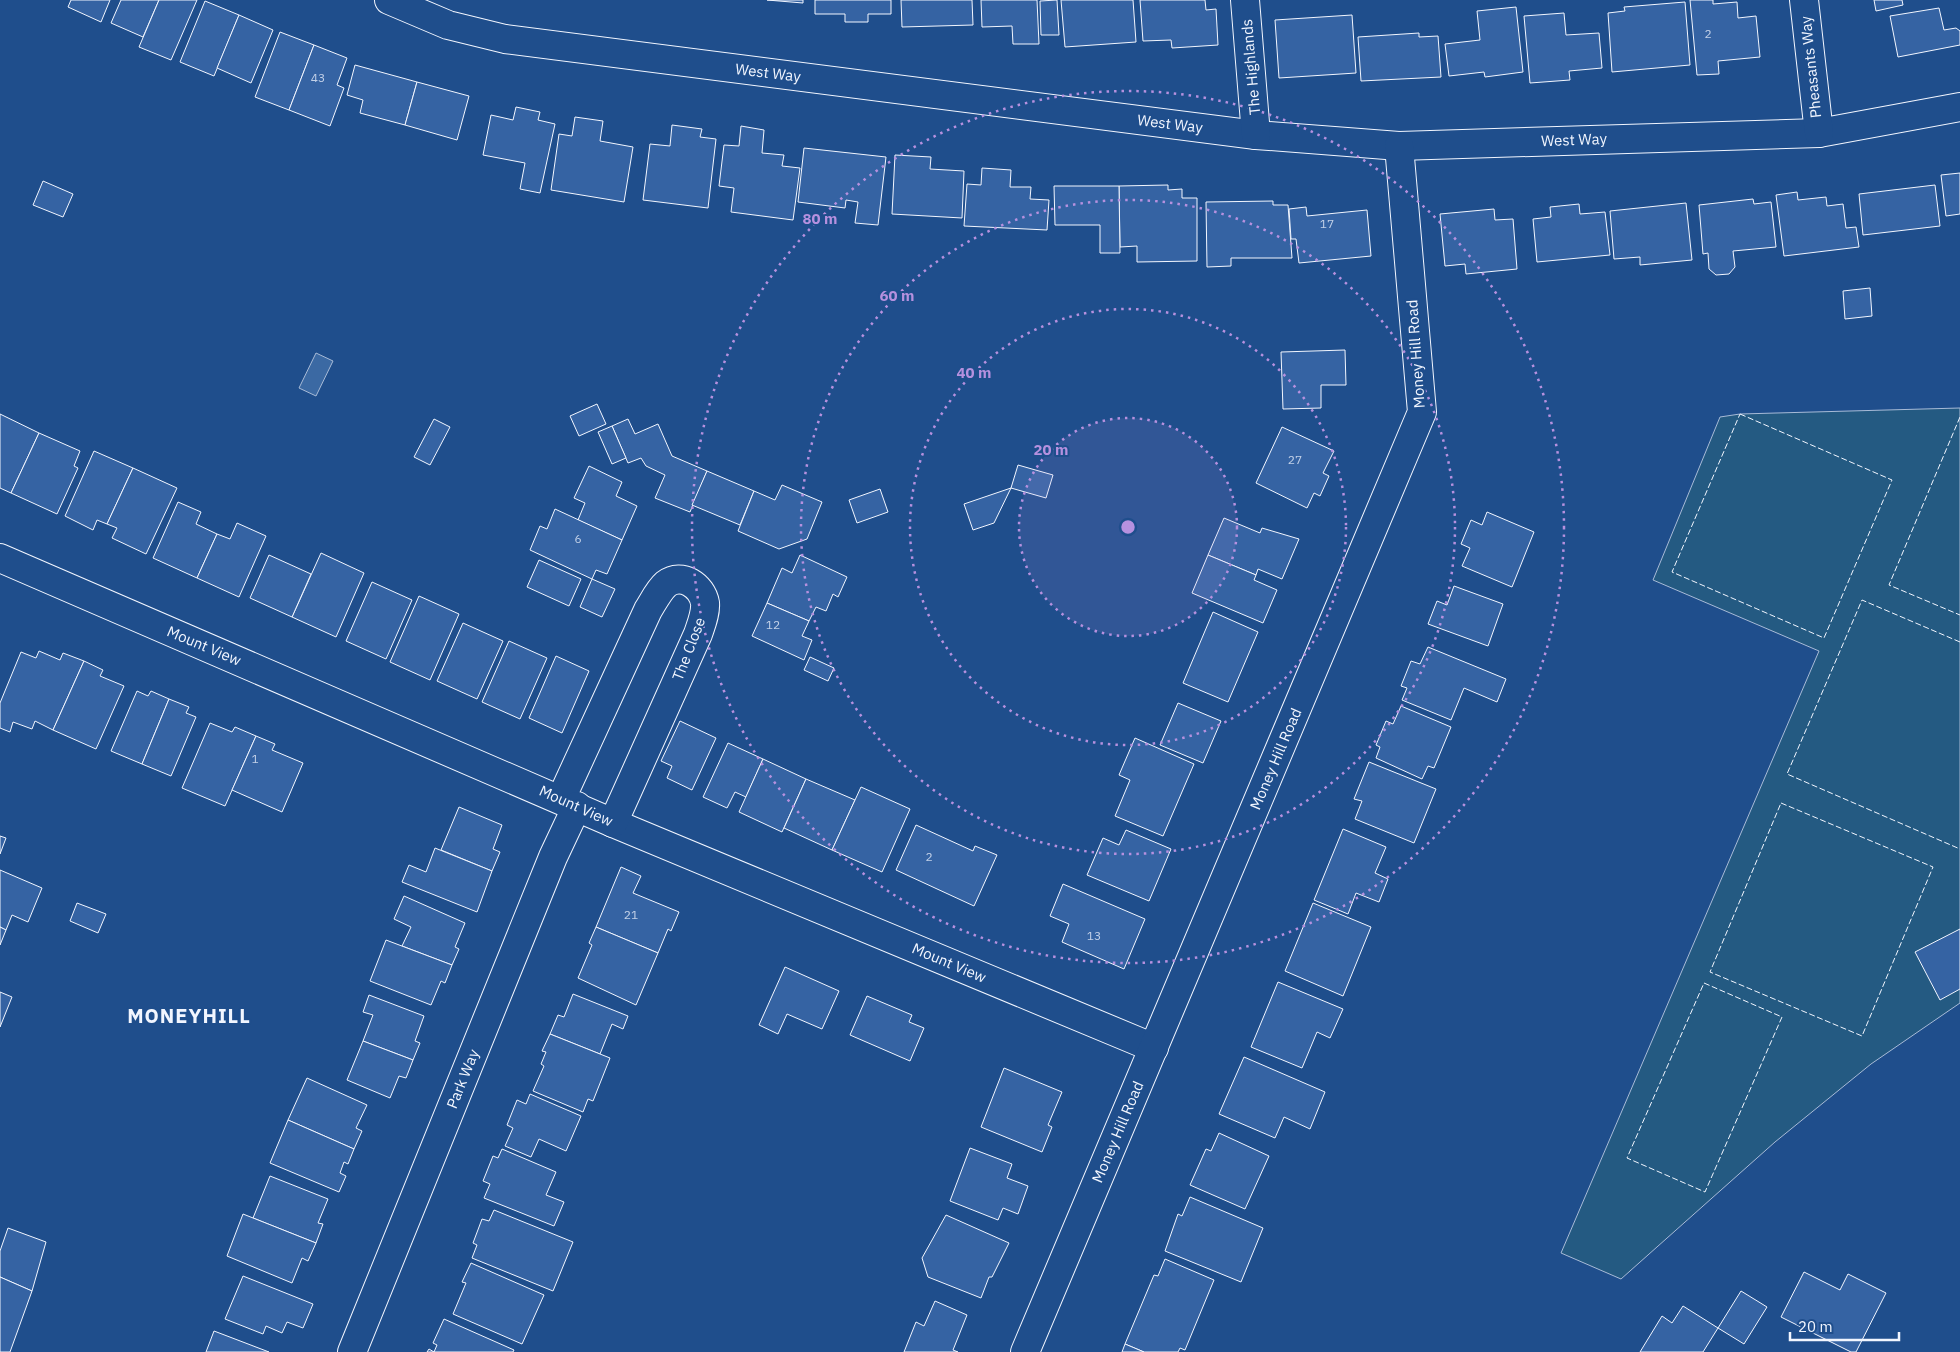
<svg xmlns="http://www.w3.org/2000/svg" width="1960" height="1352" font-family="'IBM Plex Sans',sans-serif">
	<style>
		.green { fill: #245a82; stroke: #a8bbd7 }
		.water { fill: #3b69a3; stroke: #a8bbd7 }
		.building { fill: #3563a3; stroke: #f2f6ff }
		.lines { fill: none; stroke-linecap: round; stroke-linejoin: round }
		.minor-casing { stroke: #f2f6ff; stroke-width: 30 }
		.minor { stroke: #1f4e8c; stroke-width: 28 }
		.fence { stroke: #f2f6ff; stroke-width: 1; stroke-dasharray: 6 2.5; stroke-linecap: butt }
		.ring { fill: none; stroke: #b691df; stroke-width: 2.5; stroke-dasharray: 2.5 5 }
		.labels { text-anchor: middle; stroke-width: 4; stroke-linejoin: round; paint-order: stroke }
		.number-label { font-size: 12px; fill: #c3d1e8 }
		.street-label { font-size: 15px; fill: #f2f6ff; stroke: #1f4e8c }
		.district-label { font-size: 20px; font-weight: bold; letter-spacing: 1px; fill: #f2f6ff; stroke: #1f4e8c }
		.centre { fill: #b691df; stroke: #1f4e8c; stroke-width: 2.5 }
		.ring-label { font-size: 15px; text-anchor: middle; font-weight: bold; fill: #b691df; stroke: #1f4e8c; stroke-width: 4; stroke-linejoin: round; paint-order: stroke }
	</style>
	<rect width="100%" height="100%" fill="#1f4e8c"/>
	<polygon class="green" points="1960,408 1960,1003 1871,1064 1775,1142 1621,1279 1561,1253 1819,651 1653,580 1720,417 1740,414"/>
	<polygon class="water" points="316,353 333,361 316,396 299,388"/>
	<g class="building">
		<polygon points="71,0 110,0 101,22 68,7"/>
		<polygon points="121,0 159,0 143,37 111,23"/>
		<polygon points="159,0 197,0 171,60 139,47"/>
		<polygon points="767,0 803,0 803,3"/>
		<polygon points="815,0 891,0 891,14 868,14 868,22 845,22 845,14 815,14"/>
		<polygon points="901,0 972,0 973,25 902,27"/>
		<polygon points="981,0 1037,0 1039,44 1013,44 1012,26 982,27"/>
		<polygon points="1057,0 1059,35 1041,35 1040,1"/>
		<polygon points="1061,0 1133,0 1136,42 1065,47"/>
		<polygon points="1140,0 1205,0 1206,10 1216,9 1218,45 1172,48 1171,40 1143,41"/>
		<polygon points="1690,0 1713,0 1713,4 1737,2 1738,18 1756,16 1760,57 1718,61 1719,74 1697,75"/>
		<polygon points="1874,0 1902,0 1903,5 1876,11"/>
		<polygon points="205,1 239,15 214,76 180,62"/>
		<polygon points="1685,2 1690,65 1612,72 1608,13 1625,11 1624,7"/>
		<polygon points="1516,7 1523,72 1485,77 1484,72 1449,76 1445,44 1480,40 1477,11"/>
		<polygon points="1939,8 1944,30 1956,28 1960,31 1960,45 1898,57 1890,16"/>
		<polygon points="1564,13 1566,35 1599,33 1602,68 1569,71 1570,80 1530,83 1524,16"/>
		<polygon points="239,15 273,30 251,83 217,68"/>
		<polygon points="1352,15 1356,73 1279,78 1275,20"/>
		<polygon points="280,32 314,45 289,110 255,97"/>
		<polygon points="1419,33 1419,37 1438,36 1441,77 1361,81 1358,37"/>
		<polygon points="314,45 347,58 337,85 344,88 330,126 289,110"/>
		<polygon points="355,65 417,82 405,125 360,113 363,100 347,95"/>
		<polygon points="417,82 469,96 457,140 405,125"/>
		<polygon points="516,107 540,112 538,120 555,124 540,193 520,189 525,163 483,155 491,115 513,120"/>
		<polygon points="575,117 603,121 600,141 633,147 624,202 551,190 559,134 572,136"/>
		<polygon points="672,125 702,129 700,137 716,139 708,208 643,200 650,144 670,146"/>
		<polygon points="741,126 764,130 762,153 784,155 782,166 800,168 793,220 731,212 734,188 719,186 724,145 739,146"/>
		<polygon points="804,148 886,157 878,225 855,223 858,202 846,200 845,208 798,202"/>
		<polygon points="895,155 931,157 930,169 964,171 962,218 892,214"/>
		<polygon points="982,168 1011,170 1010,187 1031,187 1030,199 1049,200 1047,230 964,226 967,184 981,185"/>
		<polygon points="1960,173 1960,214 1946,216 1941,175"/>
		<polygon points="43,181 73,194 63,217 33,205"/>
		<polygon points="1168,185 1168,190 1182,189 1182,198 1197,198 1197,261 1137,262 1137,246 1120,247 1119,186"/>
		<polygon points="1935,185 1940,226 1863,235 1859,194"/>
		<polygon points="1054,186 1119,186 1120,253 1100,253 1100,225 1055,225"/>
		<polygon points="1797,192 1798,200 1826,197 1827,206 1843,204 1846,228 1856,227 1859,247 1784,256 1776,195"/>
		<polygon points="1753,199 1754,204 1771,202 1776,247 1733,251 1735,267 1729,274 1716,275 1709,269 1708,253 1703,254 1699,205"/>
		<polygon points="1273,201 1273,205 1288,205 1292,258 1231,258 1231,266 1207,267 1206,202"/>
		<polygon points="1686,203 1692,260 1640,265 1640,257 1614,259 1610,211"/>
		<polygon points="1579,204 1580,214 1605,212 1610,255 1537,262 1533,219 1551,217 1550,207"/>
		<polygon points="1306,207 1307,216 1367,210 1371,256 1299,263 1296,239 1291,239 1289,209"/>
		<polygon points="1494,209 1495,220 1513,219 1517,269 1466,274 1465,264 1445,266 1440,214"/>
		<polygon points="1870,288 1872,316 1845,319 1843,291"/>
		<polygon points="1345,350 1346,385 1321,385 1321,408 1283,409 1281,352"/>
		<polygon points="597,404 606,424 579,436 570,416"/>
		<polygon points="0,414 39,433 11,493 0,488"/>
		<polygon points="434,419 450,427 430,465 414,457"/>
		<polygon points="628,419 635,434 658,424 672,456 707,471 690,512 655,498 665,475 646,466 641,458 628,463 612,426"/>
		<polygon points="612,426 626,458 612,464 598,432"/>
		<polygon points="1282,427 1334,451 1323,473 1329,476 1320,496 1314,493 1307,508 1256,483"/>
		<polygon points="39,433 80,451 74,466 78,468 57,514 11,493"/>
		<polygon points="94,451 133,468 107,524 97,520 93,530 65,516"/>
		<polygon points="1018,465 1053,475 1046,498 1011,488"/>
		<polygon points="589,466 622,482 616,496 637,506 622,540 578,520 585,503 574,498"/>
		<polygon points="133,468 177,488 146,554 112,538 117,528 107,524"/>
		<polygon points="707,471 754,491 740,525 692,505"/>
		<polygon points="782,485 822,502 807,539 779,549 738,531 754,491 775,500"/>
		<polygon points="1011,488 994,523 973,530 964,504"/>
		<polygon points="880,489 888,512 857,523 849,500"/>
		<polygon points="178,502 201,512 196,524 217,534 197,578 153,558"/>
		<polygon points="555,509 622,540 607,574 596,570 592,579 530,550 540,526 547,529"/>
		<polygon points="1487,512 1534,532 1512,587 1462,566 1470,548 1461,544 1471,520 1482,525"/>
		<polygon points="1224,518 1260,533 1262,528 1299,539 1282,579 1258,569 1256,575 1208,555"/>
		<polygon points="237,523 266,536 239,597 197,578 217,534 230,539"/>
		<polygon points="321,553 364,573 336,637 292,617"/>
		<polygon points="269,555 311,574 292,617 250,598"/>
		<polygon points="800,555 847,577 838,597 833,594 826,611 816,607 809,621 767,603 782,568 792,573"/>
		<polygon points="1208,555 1256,575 1254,580 1277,590 1263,623 1192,593"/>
		<polygon points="539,560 581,579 569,606 527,587"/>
		<polygon points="592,579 615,589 602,617 580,607"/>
		<polygon points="372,582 412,600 386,659 346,641"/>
		<polygon points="1454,586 1503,604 1488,646 1428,624 1437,601 1447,605"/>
		<polygon points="419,596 459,614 430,680 390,662"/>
		<polygon points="767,603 809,621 802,636 812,640 804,660 752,636"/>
		<polygon points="1213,612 1258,632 1228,702 1183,683"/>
		<polygon points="463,623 503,641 477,699 437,681"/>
		<polygon points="509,641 547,658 520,719 482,702"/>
		<polygon points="1428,647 1506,679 1497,702 1464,688 1451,720 1402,700 1407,688 1401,686 1411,661 1420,664"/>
		<polygon points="39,651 60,660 63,653 84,661 53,730 35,721 32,729 13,722 10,732 0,728 0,703 21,652 36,658"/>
		<polygon points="556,656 589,671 562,733 529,718"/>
		<polygon points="810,657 834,668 828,681 804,670"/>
		<polygon points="84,661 103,670 100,676 124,686 96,749 53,730"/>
		<polygon points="137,691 148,696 151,691 169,699 142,764 111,751"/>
		<polygon points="169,699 189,707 186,713 196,717 171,776 142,764"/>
		<polygon points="1178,703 1221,721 1203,763 1160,745"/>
		<polygon points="1401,706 1451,727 1434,768 1428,766 1422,779 1376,758 1380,747 1376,745 1386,721 1393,724"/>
		<polygon points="680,721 716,738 692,790 667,778 672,766 661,761"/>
		<polygon points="210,723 232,732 235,727 256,736 225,806 182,788"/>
		<polygon points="256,736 275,744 272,750 303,763 282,812 232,790"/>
		<polygon points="1135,738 1194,764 1163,836 1115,816 1130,780 1119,775"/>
		<polygon points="728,743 763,759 746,797 735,792 727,808 703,797"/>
		<polygon points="763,759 806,779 782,832 739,812"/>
		<polygon points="1369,762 1436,789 1414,843 1355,819 1362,801 1354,799"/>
		<polygon points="806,779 855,800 832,850 784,828"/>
		<polygon points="861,787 910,809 882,872 832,850"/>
		<polygon points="459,807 502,825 493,849 500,852 492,871 441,850"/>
		<polygon points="916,825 973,851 975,846 997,855 974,906 896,870"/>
		<polygon points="1343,829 1386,847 1375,873 1388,879 1379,902 1356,893 1348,914 1314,900"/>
		<polygon points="1126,830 1171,849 1149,901 1087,875 1103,838 1119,845"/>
		<polygon points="0,836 6,838 0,854"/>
		<polygon points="435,848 492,871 477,912 402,882 409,865 426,872"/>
		<polygon points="621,867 641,876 633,893 679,912 671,931 668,929 658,953 596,927"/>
		<polygon points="0,870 42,888 28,922 12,915 6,930 0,927"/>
		<polygon points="1063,884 1145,919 1124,969 1062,942 1069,924 1050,916"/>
		<polygon points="404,896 465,923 455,947 459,949 452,965 402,946 411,927 394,919"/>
		<polygon points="77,903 106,914 98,933 70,921"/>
		<polygon points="1313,903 1371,927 1343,996 1285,971"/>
		<polygon points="0,927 6,930 0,945"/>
		<polygon points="596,927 658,953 636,1005 578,978 592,945 589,943"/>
		<polygon points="1960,929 1960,989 1940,1000 1915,952"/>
		<polygon points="386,940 452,965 445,983 441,981 431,1005 370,981"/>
		<polygon points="785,967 839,991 822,1029 787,1014 778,1034 759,1025"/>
		<polygon points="1278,982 1343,1009 1330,1038 1317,1032 1302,1068 1251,1047"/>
		<polygon points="0,992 12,997 0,1027"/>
		<polygon points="573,994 628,1016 623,1029 612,1024 600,1054 550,1034 558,1015 564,1017"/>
		<polygon points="369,995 424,1016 415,1041 420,1043 413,1060 363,1041 373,1015 363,1012"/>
		<polygon points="867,996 912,1015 909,1022 924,1028 910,1061 850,1035"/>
		<polygon points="550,1034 610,1058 593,1101 588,1099 583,1112 533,1091 544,1066 541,1064 546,1052 542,1051"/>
		<polygon points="363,1041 413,1060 406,1078 399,1076 390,1098 347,1080"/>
		<polygon points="1244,1057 1325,1092 1310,1129 1284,1117 1275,1138 1219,1114"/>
		<polygon points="1004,1068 1062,1092 1048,1125 1052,1127 1042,1152 981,1127"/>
		<polygon points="307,1078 367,1105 356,1128 362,1131 354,1149 288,1120"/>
		<polygon points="530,1094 581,1116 566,1151 539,1139 531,1157 505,1146 513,1128 507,1125 517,1100 526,1104"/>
		<polygon points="288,1120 354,1149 348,1164 344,1162 340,1173 346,1176 339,1192 270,1163"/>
		<polygon points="1219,1133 1269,1156 1245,1209 1190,1185 1206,1149 1211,1151"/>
		<polygon points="970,1148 1012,1164 1007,1178 1028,1186 1018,1214 1003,1208 998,1220 950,1201"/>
		<polygon points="502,1149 556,1172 546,1195 564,1202 554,1226 484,1198 490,1184 483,1181 493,1156 498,1158"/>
		<polygon points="270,1176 328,1199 318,1223 323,1224 316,1243 253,1218"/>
		<polygon points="1190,1197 1263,1228 1241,1282 1165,1251 1178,1214 1182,1216"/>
		<polygon points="494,1210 573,1242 553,1291 472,1258 477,1245 473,1243 482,1219 489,1221"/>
		<polygon points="243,1214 316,1243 308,1261 302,1258 292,1283 227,1256"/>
		<polygon points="946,1215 1009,1243 992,1277 989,1277 981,1298 928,1277 922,1258"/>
		<polygon points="8,1228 46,1242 32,1291 0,1277 0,1251"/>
		<polygon points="1165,1259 1214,1280 1185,1350 1180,1348 1178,1352 1144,1352 1125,1344 1154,1275 1158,1276"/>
		<polygon points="471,1263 544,1295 522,1344 453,1314 466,1283 462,1282"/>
		<polygon points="1804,1272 1840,1290 1848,1274 1886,1293 1856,1352 1851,1352 1781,1317"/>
		<polygon points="243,1276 313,1304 303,1328 287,1322 282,1333 266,1326 263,1334 225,1319"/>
		<polygon points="0,1277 32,1291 10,1352 0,1352"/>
		<polygon points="1741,1291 1767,1307 1744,1344 1718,1328"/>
		<polygon points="935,1301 967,1315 953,1350 958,1352 904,1352 916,1322 924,1326"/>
		<polygon points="1683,1306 1718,1328 1703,1352 1640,1352 1662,1316 1672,1323"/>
		<polygon points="444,1319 514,1350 513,1352 427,1352 429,1349 434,1352 437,1345 433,1343"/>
		<polygon points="214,1331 269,1352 206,1352"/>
		<polygon points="1125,1344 1144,1352 1122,1352"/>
	</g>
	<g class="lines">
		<g class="minor-casing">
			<g id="minor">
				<polyline points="389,0 448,25 505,39 1256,135 1399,146 1819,133 1960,107"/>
				<polyline points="1245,0 1256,135"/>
				<polyline points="1804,0 1819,133"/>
				<polyline points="0,558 613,823 1154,1048"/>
				<path d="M 561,799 L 648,610 C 653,602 659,590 666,584 C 682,572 702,586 705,603 C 706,613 701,625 698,634 L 613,823"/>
				<polyline points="352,1352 553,857 577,806"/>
				<polyline points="1025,1352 1422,412 1399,146"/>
			</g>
		</g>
		<use href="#minor" class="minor"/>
		<g class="fence">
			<polygon points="1740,414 1892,480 1824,638 1672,572"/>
			<polyline points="1960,417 1889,585 1960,615"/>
			<polyline points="1960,642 1862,600 1787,774 1960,849"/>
			<polygon points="1781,803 1933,867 1862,1036 1710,972"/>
			<polygon points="1704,983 1782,1017 1705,1192 1627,1158"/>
		</g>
	</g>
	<circle cx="1128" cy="527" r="109" fill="#b691df" fill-opacity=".12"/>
	<g class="ring">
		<circle cx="1128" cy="527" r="109"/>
		<circle cx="1128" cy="527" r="218"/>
		<circle cx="1128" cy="527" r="327"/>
		<circle cx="1128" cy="527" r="436"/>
	</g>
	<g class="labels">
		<g class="number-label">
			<text x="1708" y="38">2</text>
			<text x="318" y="82">43</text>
			<text x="1327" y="228">17</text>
			<text x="1295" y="464">27</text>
			<text x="578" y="543">6</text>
			<text x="773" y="629">12</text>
			<text x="255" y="763">1</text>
			<text x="929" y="861">2</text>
			<text x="631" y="919">21</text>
			<text x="1094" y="940">13</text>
		</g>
		<g class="street-label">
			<text transform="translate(1251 67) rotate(-95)" y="5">The Highlands</text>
			<text transform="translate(1811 67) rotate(-96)" y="5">Pheasants Way</text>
			<text transform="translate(768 73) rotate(7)" y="5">West Way</text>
			<text transform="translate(1170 124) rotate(7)" y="5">West Way</text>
			<text transform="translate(1574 140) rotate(-2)" y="5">West Way</text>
			<text transform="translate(1416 354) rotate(-94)" y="5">Money Hill Road</text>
			<text transform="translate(204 646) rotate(23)" y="5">Mount View</text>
			<text transform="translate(689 649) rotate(-69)" y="5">The Close</text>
			<text transform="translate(1276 759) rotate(-67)" y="5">Money Hill Road</text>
			<text transform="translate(576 806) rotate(24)" y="5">Mount View</text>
			<text transform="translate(949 963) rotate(23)" y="5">Mount View</text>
			<text transform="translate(463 1079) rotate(-68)" y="5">Park Way</text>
			<text transform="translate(1118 1132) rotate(-67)" y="5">Money Hill Road</text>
		</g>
		<g class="district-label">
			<text x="189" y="1023">MONEYHILL</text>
		</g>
	</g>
	<circle cx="1128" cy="527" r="8" class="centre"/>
	<g class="ring-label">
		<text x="820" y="224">80 m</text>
		<text x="897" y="301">60 m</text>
		<text x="974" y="378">40 m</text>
		<text x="1051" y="455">20 m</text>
	</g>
	<path d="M1790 1332v8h109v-8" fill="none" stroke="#f2f6ff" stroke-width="2.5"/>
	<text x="1798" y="1332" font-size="15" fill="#f2f6ff" stroke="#1f4e8c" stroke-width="4" paint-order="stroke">20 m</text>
</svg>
